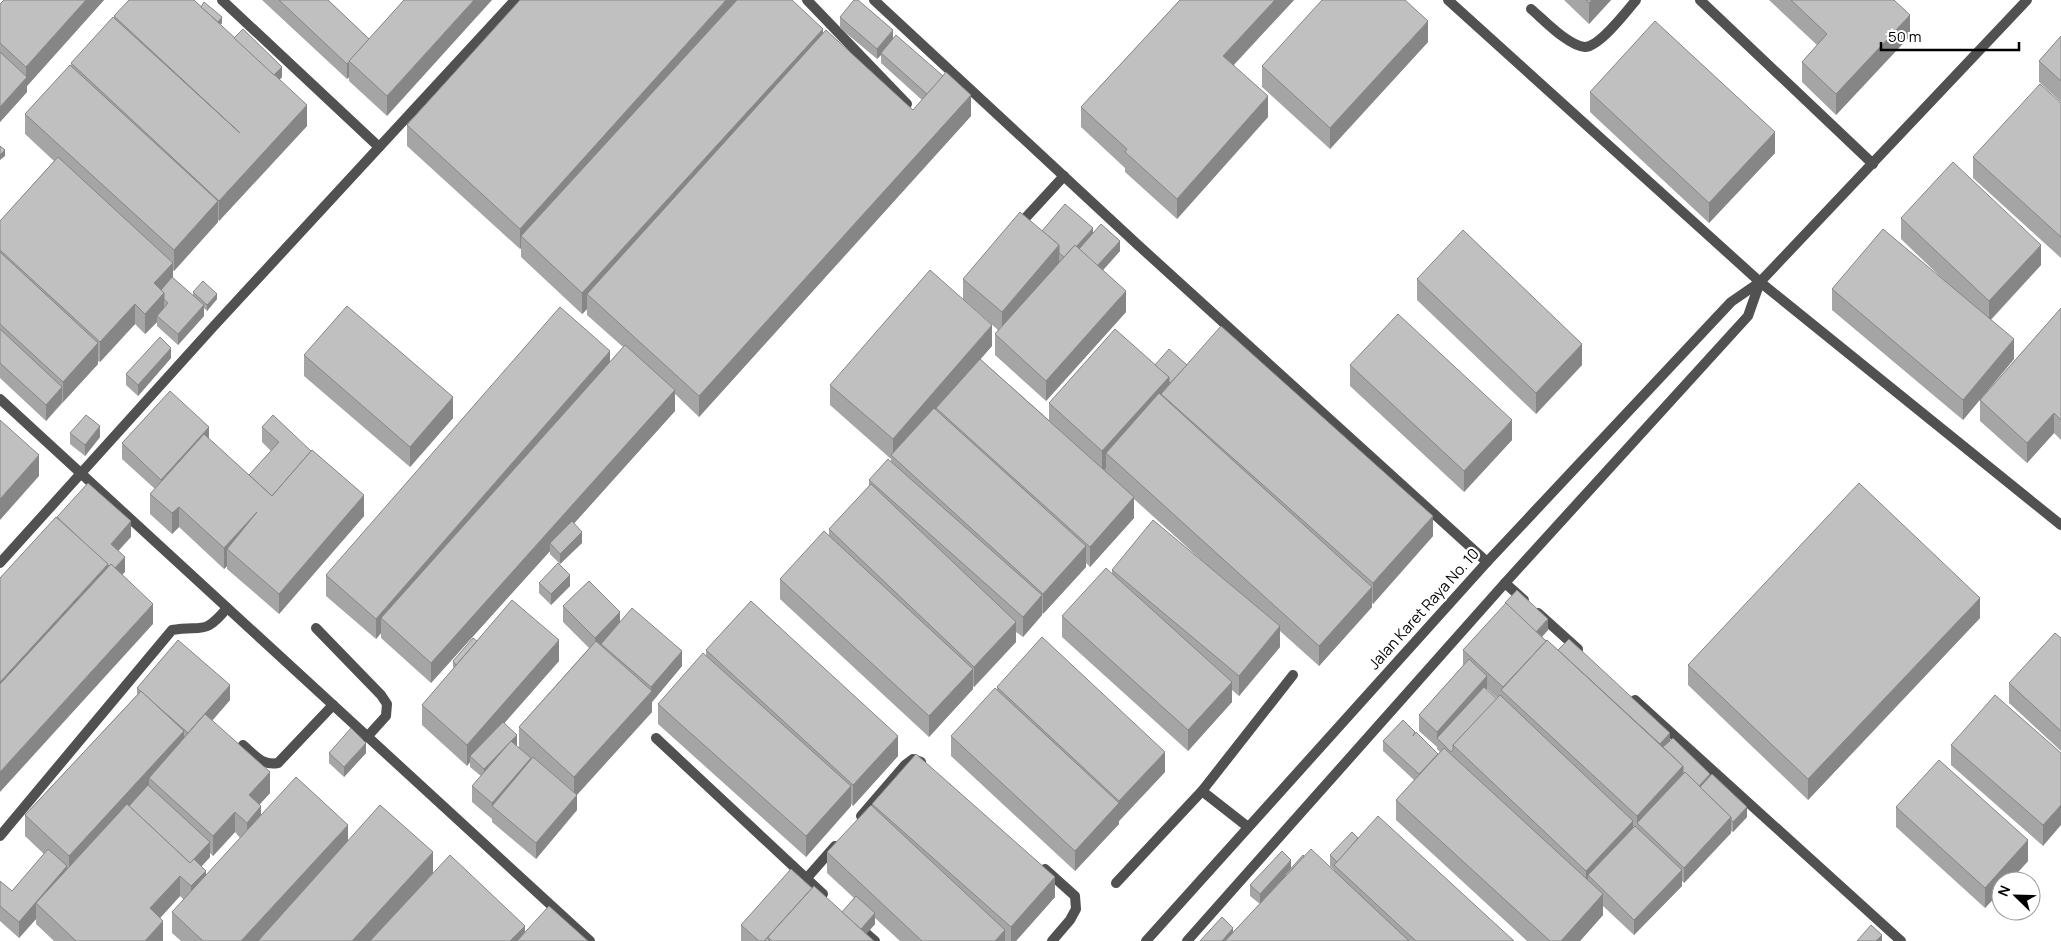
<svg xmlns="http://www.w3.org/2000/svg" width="2061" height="941" font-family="Manrope,sans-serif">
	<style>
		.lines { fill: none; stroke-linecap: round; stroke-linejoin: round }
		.service { stroke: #515151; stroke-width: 10 }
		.minor { stroke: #515151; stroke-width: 10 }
		.wall { fill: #a5a5a5; fill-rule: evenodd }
		.shaded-wall { fill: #868686 }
		.building { fill: #c0c0c0; stroke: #868686 }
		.labels { text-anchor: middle; stroke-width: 4.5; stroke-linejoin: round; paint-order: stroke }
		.street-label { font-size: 15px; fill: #000; stroke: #fff }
	</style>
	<rect width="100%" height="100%" fill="#fff"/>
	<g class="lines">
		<g class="service">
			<polyline points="222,0 379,147"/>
			<polyline points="807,0 907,104"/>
			<polyline points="874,0 1138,245 1487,562"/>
			<polyline points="1448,0 1760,282 2061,525"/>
			<polyline points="1700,0 1873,164"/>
			<path d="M 1531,9 C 1543,19 1568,46 1585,47 C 1599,47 1627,11 1636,0"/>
			<polyline points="1017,227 1064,176"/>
			<polyline points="0,399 590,941"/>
			<polyline points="1505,583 1524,600"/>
			<polyline points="1538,613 1578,649"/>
			<polyline points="316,628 381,695 387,704 386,716 367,737"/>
			<polyline points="1635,700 1901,941"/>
			<polyline points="656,738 823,894"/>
			<path d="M 243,745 C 255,755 262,766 278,763 L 333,705"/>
			<polyline points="861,816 905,765 913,759 921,762"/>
			<polyline points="1248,827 1202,791 1293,675"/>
			<path d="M 0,836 L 172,630 C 203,625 204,636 227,608"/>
			<polyline points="1045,869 1075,896 1076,909 1070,920 1052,941"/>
			<polyline points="806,879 835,846"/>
			<polyline points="1116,883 1202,791"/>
			<polyline points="867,934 875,941"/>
		</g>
		<g class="minor">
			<polyline points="0,563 213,327 515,0"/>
			<polyline points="1146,941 1487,562 1731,302 1760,282 2027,0"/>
			<polyline points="1187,941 1505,583 1748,316 1760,282"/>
		</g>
	</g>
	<g class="wall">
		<polygon points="4,0 104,0 27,86 27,92 0,122 0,4"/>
		<polygon points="262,0 328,0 369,39 404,0 387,116 349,81 349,77 347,79"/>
		<polygon points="1180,0 1294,0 1234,65 1268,117 1177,219 1125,172 1125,168 1081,127 1081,107"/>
		<polygon points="1564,0 1611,0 1589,24"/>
		<polygon points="1769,0 1894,0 1910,36 1836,115 1802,82 1802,62 1817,45"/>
		<polygon points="201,7 222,23 220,25 234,38 282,77 279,80 307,126 219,221 218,220 218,222 174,271 173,270 173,278 193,296 193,292 217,299 207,311 204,308 204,316 178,345 157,326 157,322 145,334 135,324 100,362 98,361 98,364 46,421 0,378 0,221 54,161 25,134 25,114 71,65 71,63 114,18 114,16"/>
		<polygon points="840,17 893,38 971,116 699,417 675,394 675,411 574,523 582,543 560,564 550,554 550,551 431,683 381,638 381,633 376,639 326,596 326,575 610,362 623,347 587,315 587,309 582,314 521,257 521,248 520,249 407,146 407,125 823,33 913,110 922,100 881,63 881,55 877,59 840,28"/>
		<polygon points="2061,36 2061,102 2039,82 2039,61"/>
		<polygon points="1428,42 1330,149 1262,87 1262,66"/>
		<polygon points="1590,92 1775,153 1709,223 1590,112"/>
		<polygon points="2061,103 2061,258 1973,178 1973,157"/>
		<polygon points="1901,218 2041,265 1991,320 2014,359 1963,420 1832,310 1832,289 1951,287 1901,239"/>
		<polygon points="1042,231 1093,234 1120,251 1103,270 1126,312 1046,401 995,355 995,334 998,330 963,299 963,279"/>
		<polygon points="1417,279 1582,365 1536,414 1417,300"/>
		<polygon points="2061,308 2061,440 2054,433 2027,463 1980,421 1980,400"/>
		<polygon points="992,346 980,359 1049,420 1049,403 1155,365 1187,365 1433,536 1373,604 1372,603 1372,607 1319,666 1280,631 1280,647 1239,696 1232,690 1232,702 1188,751 1062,637 1062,616 1112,573 1112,570 1209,567 1134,499 1134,518 1090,567 1086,563 1086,567 1043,614 1042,613 1042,615 1023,637 1016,632 1016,642 974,687 973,686 973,689 929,737 780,599 780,579 829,535 829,529 869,486 869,480 891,461 891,459 830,405 830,385"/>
		<polygon points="304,355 453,418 410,467 304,376"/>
		<polygon points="171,358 138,396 126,385 126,374"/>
		<polygon points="1350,365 1512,440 1464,492 1350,386"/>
		<polygon points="262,427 364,516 279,614 227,569 227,566 224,569 179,527 172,534 150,514 150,494 155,489 122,459 122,443 209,439 249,475 271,451 262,442"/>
		<polygon points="70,433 100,437 85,456 70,444"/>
		<polygon points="539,583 570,586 551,605 539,593"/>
		<polygon points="563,606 620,622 682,666 652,702 652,712 577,795 577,810 536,859 492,822 492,818 492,819 472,802 472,786 481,776 470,767 470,762 467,766 422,725 422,705 454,668 453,667 453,661 477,641 559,661 504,723 517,746 519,747 519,727 589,648 563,622"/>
		<polygon points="1980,618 1808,800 1688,685 1688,665"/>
		<path d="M 1548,630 L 1542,637 L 1670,740 L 1710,776 L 1747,817 L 1733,832 L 1731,831 L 1731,833 L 1684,883 L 1682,881 L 1682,886 L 1634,935 L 1603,906 L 1603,915 L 1580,941 L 1527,941 L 1396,820 L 1396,800 L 1414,780 L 1383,751 L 1383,741 L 1438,754 L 1440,752 L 1437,749 L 1437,747 L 1419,731 L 1419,715 L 1463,666 L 1463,650 ZM 1487,689 L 1497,698 L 1497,699 L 1487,690 Z"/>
		<polygon points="2061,638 2061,751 2009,703 2009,683"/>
		<polygon points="706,650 898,756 853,806 851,804 851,806 806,857 658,724 658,704 706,655"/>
		<polygon points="997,687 1165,772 1119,821 1119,820 1119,824 1075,871 951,756 951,736 997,690"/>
		<path d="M 137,688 L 230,700 L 212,721 L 270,793 L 259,805 L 261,815 L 348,841 L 433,873 L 386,924 L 525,933 L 588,941 L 181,941 L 172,933 L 172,912 L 184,900 L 180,896 L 160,918 L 163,941 L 54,941 L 36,924 L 36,919 L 19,938 L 0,921 L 0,881 L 12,891 L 44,854 L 25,836 L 25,815 L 137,695 ZM 235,832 L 240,838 L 206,876 L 201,867 L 210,857 L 210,853 L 213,856 Z"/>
		<polygon points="1951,745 2061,753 2043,846 1951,765"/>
		<polygon points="329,753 366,753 344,777 329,763"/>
		<polygon points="872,804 1055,897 1016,941 900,941 875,918 875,924 866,934 874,941 741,941 741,925 812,888 842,912 854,898 827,873 827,852 872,806"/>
		<polygon points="1896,807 2028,861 1985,908 1896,827"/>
		<polygon points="1358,838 1514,941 1200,941 1233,932 1260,904 1250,896 1250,885 1291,868 1334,871 1334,870 1330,866 1330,855"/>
	</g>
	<g class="shaded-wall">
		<polygon points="86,0 104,0 27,86 27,92 0,122 0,107 26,78 26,67"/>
		<polygon points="474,0 492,0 387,116 387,96"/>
		<polygon points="726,0 745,0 521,236 521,248 520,249 520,229"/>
		<polygon points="1275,0 1294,0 1223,76 1223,56"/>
		<polygon points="1592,0 1611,0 1589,24 1589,3"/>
		<polygon points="1910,15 1910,36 1836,115 1836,94"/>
		<polygon points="222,17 222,23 212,34 212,29"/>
		<polygon points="1428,21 1428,42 1330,149 1330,128"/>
		<polygon points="823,29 823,50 587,294 587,309 582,314 582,293"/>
		<polygon points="893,30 893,40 881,53 881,55 877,59 877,49"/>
		<polygon points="349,61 349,77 347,79 347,64"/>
		<polygon points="282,67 282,77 270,90 270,79"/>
		<polygon points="971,95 971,116 699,417 699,396"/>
		<polygon points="1268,96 1268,117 1177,219 1177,199"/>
		<polygon points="307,105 307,126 219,221 219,201"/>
		<polygon points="1775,132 1775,153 1709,223 1709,203"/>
		<polygon points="5,150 5,156 0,160 0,155"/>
		<polygon points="218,201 218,222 174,271 174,250"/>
		<polygon points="1093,228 1093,239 1066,259"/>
		<polygon points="1120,241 1120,251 1095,279 1095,268"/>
		<polygon points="1059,245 1059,266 1002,333 1002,312"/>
		<polygon points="2041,245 2041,265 1989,321 1989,301"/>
		<polygon points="173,263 173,284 161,296 154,283"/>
		<polygon points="1126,291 1126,312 1046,401 1046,381"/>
		<polygon points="164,293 164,313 157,316 157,322 145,334 145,314"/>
		<polygon points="217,294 217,299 207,311 207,305"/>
		<polygon points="135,304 135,324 100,362 100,342"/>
		<polygon points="204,305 204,316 178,345 178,334"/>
		<polygon points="992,325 992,346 937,409 936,408 936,410 893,456 893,439"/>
		<polygon points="2014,339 2014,359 1963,420 1963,400"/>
		<polygon points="98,343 98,364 63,402 63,382"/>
		<polygon points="1582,344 1582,365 1536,414 1536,393"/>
		<polygon points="171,348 171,358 138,396 138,385"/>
		<polygon points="610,351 610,371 381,618 381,633 376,639 376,619"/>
		<polygon points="1169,377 1169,398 1161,394 1161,406 1106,453 1106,468 1102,472 1102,451"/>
		<polygon points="62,387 62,402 46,421 46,405"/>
		<polygon points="675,390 675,411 553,547 550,543 550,551 431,683 431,663"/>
		<polygon points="453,397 453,418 410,467 410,447"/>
		<polygon points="2054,413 2054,433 2027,463 2027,443"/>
		<polygon points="1512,420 1512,440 1464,492 1464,471"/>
		<polygon points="100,426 100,437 85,456 85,445"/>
		<polygon points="209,427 209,443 161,495 161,480"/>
		<polygon points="39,455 39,476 0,520 0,499"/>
		<polygon points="364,495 364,516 279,614 279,594"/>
		<polygon points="1134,497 1134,518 1090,567 1090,547"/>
		<polygon points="179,507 179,527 172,534 172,513"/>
		<polygon points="257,512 227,549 227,566 224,569 224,548"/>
		<polygon points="1433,516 1433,536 1373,604 1373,583"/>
		<polygon points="131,521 131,537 111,559 111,544"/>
		<polygon points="582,532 582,543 560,564 560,554"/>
		<polygon points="1086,546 1086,567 1043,614 1043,594"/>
		<polygon points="125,557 125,572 113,585 113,569"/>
		<polygon points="108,564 108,584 0,702 0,682"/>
		<polygon points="570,575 570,586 551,605 551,594"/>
		<polygon points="1372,587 1372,607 1319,666 1319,646"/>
		<polygon points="1042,595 1042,615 1023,637 1023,617"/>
		<polygon points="1980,598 1980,618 1808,800 1808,779"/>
		<polygon points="153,604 153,624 0,792 0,772"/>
		<polygon points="620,612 620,628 601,644 601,647 595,654 595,638"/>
		<polygon points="1548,619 1548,630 1536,643 1536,632"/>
		<polygon points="1016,622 1016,642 974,687 974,667"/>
		<polygon points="1280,626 1280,647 1239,696 1239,676"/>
		<polygon points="559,640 559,661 473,759 470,756 470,762 467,766 467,745"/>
		<polygon points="682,651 682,666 652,702 652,712 574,798 574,777 651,692 651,687"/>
		<polygon points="973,669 973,689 929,737 929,716"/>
		<polygon points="1487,676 1487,692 1437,738 1437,732"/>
		<polygon points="1232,682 1232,702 1188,751 1188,730"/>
		<polygon points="230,685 230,700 188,748 188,733"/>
		<polygon points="184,731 184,752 149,778 149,790 69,876 69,856"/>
		<polygon points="1670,733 1670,749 1658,746"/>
		<polygon points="517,735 517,746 484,780 484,769"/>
		<polygon points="898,736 898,756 853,806 853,785"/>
		<polygon points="366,743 366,753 344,777 344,767"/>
		<polygon points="1165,752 1165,772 1119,821 1119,801"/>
		<polygon points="531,758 531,774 492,806 492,819 492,803"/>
		<polygon points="1683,766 1683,786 1637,823 1637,837 1637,816"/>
		<polygon points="270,772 270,793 249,816 249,795"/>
		<polygon points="1710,774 1710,784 1697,788"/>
		<polygon points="851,786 851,806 806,857 806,836"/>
		<polygon points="577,795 577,810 536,859 536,843"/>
		<polygon points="1119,803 1119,824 1075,871 1075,851"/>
		<polygon points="2061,805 2061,825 2043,846 2043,825"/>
		<polygon points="261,806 261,827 247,843 247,823"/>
		<polygon points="1747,807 1747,817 1733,832 1733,822"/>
		<polygon points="235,812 235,832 213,856 213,836"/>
		<polygon points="1731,817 1731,833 1684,883 1684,868"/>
		<polygon points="1633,821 1633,842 1588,875 1588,889 1586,891 1586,871"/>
		<polygon points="348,825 348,845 260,941 241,941"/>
		<polygon points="2028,840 2028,861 2010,881 2001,881 2001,891 1985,908 1985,888"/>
		<polygon points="210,842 210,857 189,880 189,864"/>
		<polygon points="433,852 433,873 371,941 352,941"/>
		<polygon points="1291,860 1291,871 1285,875 1285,878 1260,905 1260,894"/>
		<polygon points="67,866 67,882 36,903 36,919 19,938 19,922"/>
		<polygon points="1682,870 1682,886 1634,935 1634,920"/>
		<polygon points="206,871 206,891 191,907 191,886"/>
		<polygon points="180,876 180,896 150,929 150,908"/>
		<polygon points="1055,877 1055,897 1016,941 1011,941 1011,927"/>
		<polygon points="1603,894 1603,915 1580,941 1561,941"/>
		<polygon points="875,913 875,924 860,941 858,933"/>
		<polygon points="163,921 163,941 145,941"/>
		<polygon points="525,926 525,941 510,941"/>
		<polygon points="1233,928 1233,938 1231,941 1222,941"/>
		<polygon points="1005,930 1005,941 995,941"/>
		<polygon points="1882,935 1882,941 1876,941"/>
	</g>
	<g class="building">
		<polygon points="4,0 86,0 26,67 0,43 0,4"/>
		<polygon points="129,0 194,0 307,105 219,201 71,63 113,17 240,133 114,16"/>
		<polygon points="279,0 328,0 369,39 347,64"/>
		<polygon points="404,0 474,0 387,96 349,61"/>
		<polygon points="520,0 726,0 520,229 407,125"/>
		<polygon points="737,0 792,0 823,29 582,293 521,236"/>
		<polygon points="854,0 858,0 893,30 877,49 840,17"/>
		<polygon points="1180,0 1275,0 1223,56 1268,96 1177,199 1125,152 1127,149 1081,107"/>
		<polygon points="1322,0 1405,0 1428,21 1330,128 1262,66"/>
		<polygon points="1586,0 1592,0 1589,3"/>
		<polygon points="1791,0 1894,0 1910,15 1836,94 1802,62 1827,34"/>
		<polygon points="204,2 222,17 218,22 201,7"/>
		<polygon points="1655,21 1775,132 1709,203 1590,92"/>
		<polygon points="243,29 282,67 274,75 234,38"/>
		<polygon points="826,30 913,110 946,72 971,95 699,396 587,294"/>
		<polygon points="896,35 943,76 927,94 881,53"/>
		<polygon points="2061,36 2061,81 2039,61"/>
		<polygon points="0,52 27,77 0,107"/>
		<polygon points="70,65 218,201 174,250 25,114"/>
		<polygon points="2040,84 2061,103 2061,237 1973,157"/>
		<polygon points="0,146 5,150 0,155"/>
		<polygon points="58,157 173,263 154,283 164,293 145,314 135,304 100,342 0,250 0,221"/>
		<polygon points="1953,162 2041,245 1989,301 1901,218"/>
		<polygon points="1065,204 1093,228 1076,247 1075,245 1064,257 1059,253 1059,245 1042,231"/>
		<polygon points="1020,212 1059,245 1002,312 963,279"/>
		<polygon points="1101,224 1120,241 1097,266 1079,249"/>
		<polygon points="1883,229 2014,339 1963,400 1832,289"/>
		<polygon points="1463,230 1582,344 1536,393 1417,279"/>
		<polygon points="1075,245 1126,291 1046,381 995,334"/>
		<polygon points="0,252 98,343 63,382 0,324"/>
		<polygon points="930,270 992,325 893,439 830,385"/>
		<polygon points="172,277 204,305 178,334 157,316 168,303 164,299 164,293 161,290"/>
		<polygon points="203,281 217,294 207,305 193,292"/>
		<polygon points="347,306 453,397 410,447 304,355"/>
		<polygon points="560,307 610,351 376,619 326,575"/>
		<polygon points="2061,308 2061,420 2054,413 2027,443 1980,400"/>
		<polygon points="1398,314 1512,420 1464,471 1350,365"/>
		<polygon points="1221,326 1433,516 1373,583 1161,394"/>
		<polygon points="0,329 62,387 46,405 0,363"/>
		<polygon points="1115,329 1169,377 1102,451 1049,403"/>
		<polygon points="160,337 171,348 138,385 126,374"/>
		<polygon points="625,345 675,390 431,663 381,618"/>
		<polygon points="1169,349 1187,365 1170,383 1169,382 1169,377 1155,365"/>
		<polygon points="980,359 1134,497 1090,547 936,408"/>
		<polygon points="170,391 209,427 161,480 122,443"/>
		<polygon points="1159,393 1372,587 1319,646 1106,453"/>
		<polygon points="934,408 1086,546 1043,594 891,455"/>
		<polygon points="86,415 100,426 85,445 70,433"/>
		<polygon points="273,415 311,451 272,496 249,475 279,442 262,427"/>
		<polygon points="0,420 39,455 0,499"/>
		<polygon points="204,434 272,496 312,450 364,495 279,594 227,549 257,512 224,548 179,507 172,513 150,494"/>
		<polygon points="888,459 1042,595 1023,617 869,480"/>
		<polygon points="88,483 131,521 111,544 125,557 115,568 111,564 109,566 57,517"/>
		<polygon points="1859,483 1980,598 1808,779 1688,665"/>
		<polygon points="871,484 1016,622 974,667 829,529"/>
		<polygon points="56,517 108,564 0,682 0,578"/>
		<polygon points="1153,520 1280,626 1239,676 1112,570"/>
		<polygon points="572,521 582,532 560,554 550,543"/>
		<polygon points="824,531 973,669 929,716 780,579"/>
		<polygon points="558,563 570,575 551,594 539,583"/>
		<polygon points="111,564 153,604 0,772 0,684"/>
		<polygon points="1106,568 1232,682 1188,730 1062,616"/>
		<polygon points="589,581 620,612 595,638 563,606"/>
		<polygon points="1517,590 1548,619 1536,632 1505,603"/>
		<polygon points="512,600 559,640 467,745 422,705"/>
		<polygon points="751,601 898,736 853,785 706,650"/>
		<polygon points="1506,603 1546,641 1503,687 1463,650"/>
		<polygon points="632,608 682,651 651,687 601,644"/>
		<polygon points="2055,633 2061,638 2061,731 2009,683"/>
		<polygon points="1042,637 1165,752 1119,801 997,687"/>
		<polygon points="473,638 477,641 456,665 453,661"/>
		<polygon points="1569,639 1670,733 1660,744 1558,650"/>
		<polygon points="178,640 230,685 188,733 137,688"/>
		<polygon points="1547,640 1683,766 1637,816 1501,690"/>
		<polygon points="596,641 652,691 574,777 519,727"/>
		<polygon points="703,653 851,786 806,836 658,704"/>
		<polygon points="1469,659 1487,676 1437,732 1419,715"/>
		<polygon points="1484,687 1497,699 1453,745 1453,750 1451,752 1437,738"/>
		<polygon points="995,688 1119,803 1075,851 951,736"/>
		<polygon points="141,691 184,731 69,856 25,815"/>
		<polygon points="1500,695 1633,821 1586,871 1453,745"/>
		<polygon points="1995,695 2061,753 2061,805 2043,825 1951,745"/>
		<polygon points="205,714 270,772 249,795 261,806 247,823 235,812 213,836 149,778"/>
		<polygon points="1403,720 1415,732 1413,736 1416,732 1438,754 1419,774 1383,741"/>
		<polygon points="503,722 517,735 484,769 470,756"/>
		<polygon points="351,728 366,743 344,767 329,753"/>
		<polygon points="1673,738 1710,774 1699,786 1685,772 1683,774 1683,766 1663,747"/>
		<polygon points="511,741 531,758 492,803 472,786"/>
		<polygon points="1444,748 1603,894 1561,941 1550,941 1396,800"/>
		<polygon points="916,754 1055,877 1011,927 872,804"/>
		<polygon points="533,757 577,795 536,843 492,806"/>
		<polygon points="1939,760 2028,840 1985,888 1896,807"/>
		<polygon points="1685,772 1731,817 1684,868 1637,823"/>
		<polygon points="1712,774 1747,807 1733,822 1731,820 1731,817 1700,787"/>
		<polygon points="296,777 348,825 241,941 203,941 172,912"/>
		<polygon points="148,785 210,842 190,863 129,806"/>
		<polygon points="127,804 190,863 194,859 206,871 191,886 180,876 150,908 163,921 145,941 76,941 36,903"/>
		<polygon points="380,805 433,852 352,941 258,941"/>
		<polygon points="871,805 1005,930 995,941 922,941 827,852"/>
		<polygon points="1378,816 1514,941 1416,941 1334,865"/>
		<polygon points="1635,826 1682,870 1634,920 1588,875"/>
		<polygon points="1352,832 1358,838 1337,862 1330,855"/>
		<polygon points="48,849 67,866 19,922 0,906 0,881 12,891"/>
		<polygon points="1311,849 1409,941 1225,941"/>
		<polygon points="1282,851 1291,860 1260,894 1250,885"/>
		<polygon points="450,855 525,926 510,941 370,941"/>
		<polygon points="1303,855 1304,856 1286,876 1285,875"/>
		<polygon points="791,869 812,888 764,941 759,941 741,925"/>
		<polygon points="814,886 874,941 772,941 768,937"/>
		<polygon points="856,896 875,913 861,929 842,912"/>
		<polygon points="549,906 588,941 517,941"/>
		<polygon points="1222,917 1233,928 1222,941 1200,941"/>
		<polygon points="1871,925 1882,935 1876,941 1857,941"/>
		<polygon points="767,938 770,941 764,941"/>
	</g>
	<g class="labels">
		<g class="street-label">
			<text transform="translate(1424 609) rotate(-48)" y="5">Jalan Karet Raya No. 10</text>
		</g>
	</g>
	<g transform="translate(2016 896) rotate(293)"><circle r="24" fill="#ffffff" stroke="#999999"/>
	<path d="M0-4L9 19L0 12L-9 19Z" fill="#000000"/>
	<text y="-8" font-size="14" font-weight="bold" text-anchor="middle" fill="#000000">N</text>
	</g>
	<path d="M1881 42v8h138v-8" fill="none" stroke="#000000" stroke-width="2.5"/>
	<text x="1888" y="42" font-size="15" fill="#000000" stroke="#ffffff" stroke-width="4" paint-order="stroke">50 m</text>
</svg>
